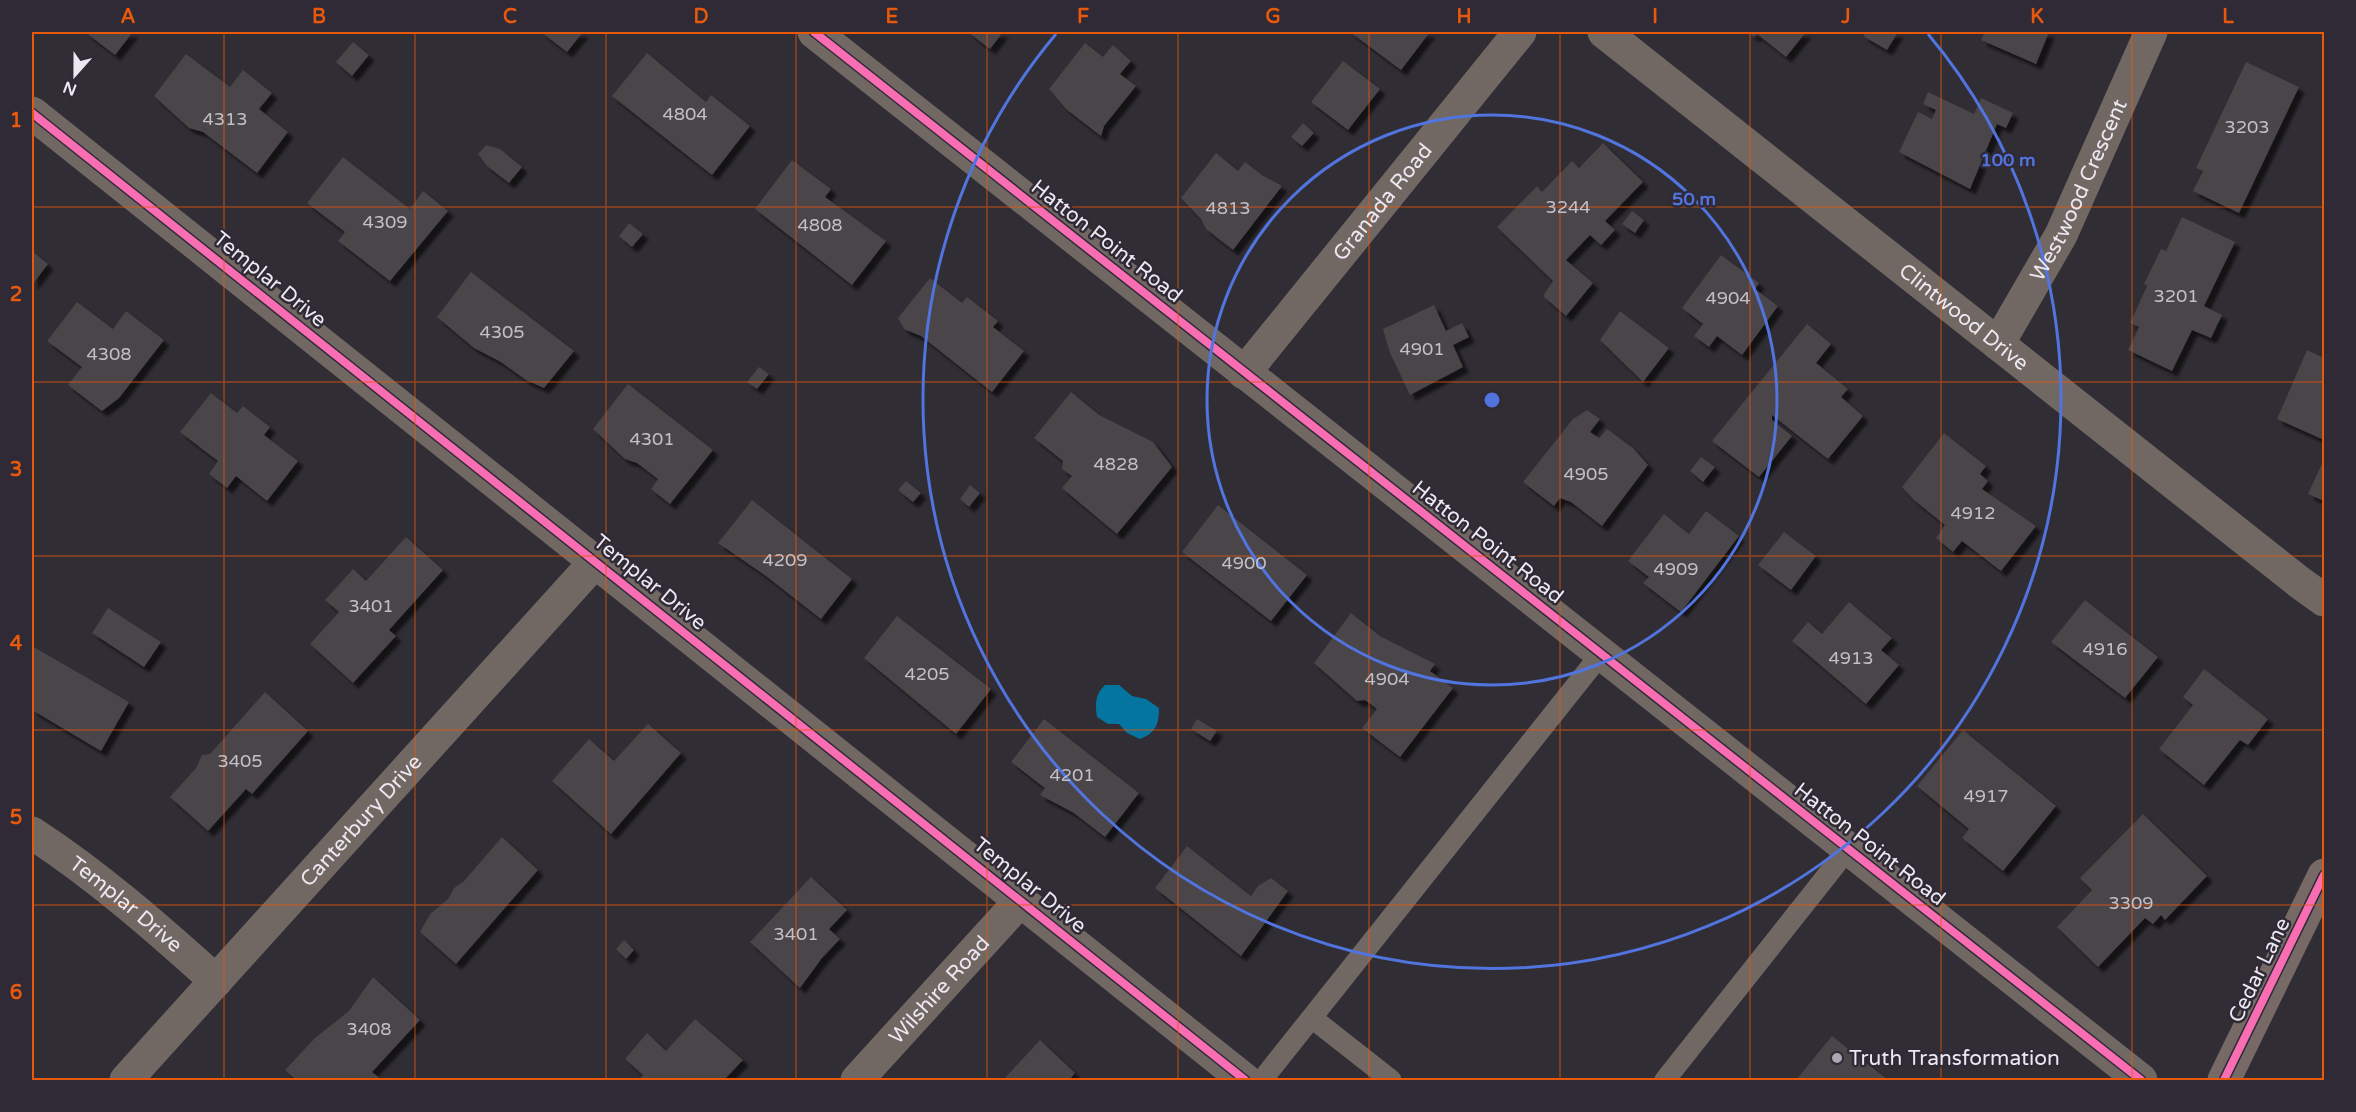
<svg xmlns="http://www.w3.org/2000/svg" width="2356" height="1112" font-family="'Varela Round',sans-serif">
	<style>
		.water { fill: #0475a0 }
		.building { fill: #484448; filter: url(#shadow) }
		.lines { fill: none; stroke-linecap: round; stroke-linejoin: round }
		.service { stroke: #726863; stroke-width: 21 }
		.minor { stroke: #726863; stroke-width: 33 }
		.secondary { stroke: #766966; stroke-width: 33 }
		.cycleway-casing { stroke: #302a37; stroke-width: 11 }
		.cycleway { stroke: #f96db3; stroke-width: 8 }
		.grid { fill: none; stroke: #e8590c; stroke-width: 1.5; stroke-opacity: 0.55 }
		.ring { fill: none; stroke: #5174de; stroke-width: 3 }
		.poi-dot { fill: #aaa7af; stroke: #302a37; stroke-width: 2 }
		.labels { text-anchor: middle; stroke-width: 5; stroke-linejoin: round; paint-order: stroke }
		.number-label { font-size: 18px; fill: #c3bfc7 }
		.street-label { font-size: 21px; fill: #ece8f1; stroke: #302a37 }
		.poi-label { font-size: 21px; fill: #ece8f1; stroke: #302a37; text-anchor: start }
		.centre { fill: #5174de; stroke: #302a37; stroke-width: 3 }
		.ring-label { font-size: 18px; text-anchor: middle; font-weight: bold; fill: #5174de; stroke: #302a37; stroke-width: 5; stroke-linejoin: round; paint-order: stroke }
		.neatline { fill: none; stroke: #e8590c; stroke-width: 2 }
		.grid-label { font-size: 20px; text-anchor: middle; font-weight: bold; fill: #e8590c }
	</style>
	<defs>
		<filter id="shadow"><feDropShadow dx="5.5" dy="5.5" stdDeviation="1.5" flood-color="#0009"/></filter>
	</defs>
	<rect width="100%" height="100%" fill="#302d34"/>
	<path class="water" d="M 1105,685 L 1119,685 L 1132,696 L 1146,699 L 1159,708 C 1159,724 1156,733 1140,739 L 1127,733 L 1119,724 L 1108,724 L 1097,717 C 1095,704 1095,694 1105,685 Z"/>
	<g class="building">
		<polygon points="85,32 133,32 115,55"/>
		<polygon points="541,32 583,32 567,52"/>
		<polygon points="968,32 1003,32 990,49"/>
		<polygon points="1350,32 1430,32 1401,70"/>
		<polygon points="1747,32 1806,32 1786,57 1757,34 1754,37"/>
		<polygon points="1866,32 1898,32 1887,50 1863,36"/>
		<polygon points="1985,32 2049,32 2036,64 1981,40"/>
		<polygon points="353,42 369,55 352,76 336,62"/>
		<polygon points="1085,43 1103,57 1113,45 1131,61 1120,74 1136,86 1104,126 1101,136 1066,109 1049,89"/>
		<polygon points="647,53 706,102 711,95 750,126 712,175 612,96"/>
		<polygon points="186,54 230,87 243,70 272,93 259,109 288,132 257,173 203,132 189,128 154,96"/>
		<polygon points="1343,61 1380,89 1348,130 1311,102"/>
		<polygon points="2246,62 2299,87 2239,213 2193,191 2203,171 2196,168"/>
		<polygon points="1928,92 1974,114 1981,98 2013,113 2006,128 1997,124 1970,189 1899,152 1918,112 1932,119 1936,110 1923,104"/>
		<polygon points="1303,123 1314,133 1302,146 1291,137"/>
		<polygon points="1603,143 1643,182 1605,221 1615,230 1601,245 1590,235 1566,260 1593,283 1566,316 1543,296 1553,281 1497,227 1537,186 1542,192 1572,161 1579,168"/>
		<polygon points="486,145 500,149 522,167 509,183 487,166 478,154"/>
		<polygon points="1216,153 1238,171 1245,162 1262,175 1282,186 1233,250 1206,229 1201,219 1181,198"/>
		<polygon points="343,157 410,209 423,191 448,211 390,281 338,241 345,232 307,203"/>
		<polygon points="792,160 831,189 825,197 886,241 852,285 755,209"/>
		<polygon points="1632,211 1644,220 1635,233 1622,224"/>
		<polygon points="2182,217 2235,242 2204,306 2222,315 2211,338 2192,330 2172,371 2128,350 2139,327 2130,323 2147,286 2144,284 2161,249 2166,251"/>
		<polygon points="629,223 643,234 632,247 619,236"/>
		<polygon points="32,251 48,264 32,285"/>
		<polygon points="1721,255 1759,283 1755,289 1778,306 1742,355 1717,336 1709,347 1694,336 1703,324 1682,308"/>
		<polygon points="471,272 574,351 544,388 526,380 501,362 474,348 437,317"/>
		<polygon points="930,278 962,303 967,297 998,321 993,327 1024,351 992,392 921,336 904,329 898,318"/>
		<polygon points="77,302 113,329 126,311 164,340 119,398 102,411 68,385 82,367 47,341"/>
		<polygon points="1434,305 1446,331 1462,323 1469,337 1453,345 1463,367 1410,395 1390,353 1383,329"/>
		<polygon points="1620,311 1669,348 1643,382 1600,340"/>
		<polygon points="1807,324 1831,344 1816,363 1848,389 1841,397 1863,416 1828,459 1772,415 1772,420 1792,436 1759,477 1712,441"/>
		<polygon points="2307,350 2324,358 2324,440 2277,419"/>
		<polygon points="759,367 769,374 757,389 747,382"/>
		<polygon points="628,384 713,450 670,504 651,489 658,479 637,463 625,459 593,429"/>
		<polygon points="1071,392 1099,415 1153,442 1172,467 1117,534 1062,488 1072,476 1062,469 1063,461 1034,438"/>
		<polygon points="211,393 237,413 243,406 270,427 264,435 298,461 267,501 236,476 227,488 209,474 218,461 180,432"/>
		<polygon points="1587,410 1600,419 1590,432 1599,438 1607,429 1633,448 1648,465 1602,526 1571,502 1560,498 1554,506 1523,482 1573,419"/>
		<polygon points="1944,433 1986,466 1980,474 1988,481 1982,489 2036,526 2001,571 1962,541 1953,552 1936,538 1945,525 1914,500 1902,487"/>
		<polygon points="1701,457 1715,467 1703,482 1690,471"/>
		<polygon points="2324,459 2324,501 2308,494"/>
		<polygon points="906,481 921,493 913,502 898,490"/>
		<polygon points="970,485 980,493 969,507 960,499"/>
		<polygon points="752,500 852,579 821,619 766,576 718,543"/>
		<polygon points="1218,505 1307,575 1271,621 1182,552"/>
		<polygon points="1706,511 1739,536 1681,612 1643,583 1649,577 1628,561 1664,514 1689,534"/>
		<polygon points="1784,532 1816,556 1791,590 1758,565"/>
		<polygon points="406,537 443,570 389,630 396,636 353,683 310,644 339,612 325,600 353,569 366,581"/>
		<polygon points="2085,600 2158,657 2125,698 2051,642"/>
		<polygon points="1849,602 1892,638 1881,650 1899,665 1866,704 1792,641 1808,622 1822,634"/>
		<polygon points="108,608 161,642 144,667 92,633"/>
		<polygon points="1351,613 1380,636 1435,664 1430,671 1453,688 1400,757 1362,728 1377,709 1365,700 1357,701 1314,663"/>
		<polygon points="897,616 991,689 956,734 864,658"/>
		<polygon points="32,646 129,702 101,751 32,710"/>
		<polygon points="2204,669 2268,719 2248,745 2240,740 2204,785 2159,749 2193,705 2183,697"/>
		<polygon points="265,692 308,731 252,794 246,789 208,831 170,797 196,768 202,755 210,754"/>
		<polygon points="1044,719 1139,793 1105,837 1074,813 1040,795 1045,788 1011,762"/>
		<polygon points="1197,719 1217,731 1210,741 1191,729"/>
		<polygon points="648,724 681,753 611,834 552,781 589,739 614,761"/>
		<polygon points="1963,730 2056,806 2003,871 1962,838 1969,829 1917,786"/>
		<polygon points="2143,814 2207,876 2165,920 2161,915 2153,924 2145,918 2098,967 2057,927 2092,890 2080,878"/>
		<polygon points="502,837 538,870 456,964 420,932 430,914 448,899 454,888 464,881"/>
		<polygon points="1187,846 1251,896 1258,886 1271,878 1288,891 1241,956 1155,888"/>
		<polygon points="811,877 847,910 829,929 840,939 822,958 800,988 750,942"/>
		<polygon points="624,940 634,950 626,959 616,949"/>
		<polygon points="373,977 420,1020 372,1072 382,1080 296,1080 285,1070 315,1038 349,1011"/>
		<polygon points="695,1019 743,1060 724,1080 639,1080 643,1075 625,1059 647,1033 666,1051"/>
		<polygon points="1832,1036 1888,1080 1796,1080"/>
		<polygon points="1040,1040 1075,1073 1069,1080 1003,1080"/>
	</g>
	<g class="lines">
		<g class="service">
			<polyline points="1312,1018 1391,1080"/>
			<polyline points="1262,1080 1601,654"/>
			<polyline points="1665,1080 1848,849"/>
		</g>
		<g class="minor">
			<polyline points="814,32 2141,1080"/>
			<path id="s1" d="M 1604,32 L 2299,582 L 2324,600"/>
			<polyline points="32,113 1245,1080"/>
			<path id="s2" d="M 1998,344 L 2061,235 L 2151,32"/>
			<path id="s3" d="M 1244,373 L 1520,32"/>
			<path id="s4" d="M 32,833 C 98,876 157,928 216,981"/>
			<path id="s5" d="M 126,1080 L 595,562"/>
			<path id="s6" d="M 857,1080 L 1020,901"/>
		</g>
		<polyline class="secondary" points="2224,1080 2324,875"/>
		<g class="cycleway-casing">
			<g id="cycleway">
				<polyline points="814,32 2141,1080"/>
				<polyline points="32,113 1245,1080"/>
				<polyline points="2224,1080 2324,875"/>
			</g>
		</g>
		<use href="#cycleway" class="cycleway"/>
	</g>
	<path class="grid" d="M 224,32 L 224,1080M 415,32 L 415,1080M 606,32 L 606,1080M 796,32 L 796,1080M 987,32 L 987,1080M 1178,32 L 1178,1080M 1369,32 L 1369,1080M 1560,32 L 1560,1080M 1750,32 L 1750,1080M 1941,32 L 1941,1080M 2132,32 L 2132,1080M 32,207 L 2324,207M 32,382 L 2324,382M 32,556 L 2324,556M 32,730 L 2324,730M 32,905 L 2324,905"/>
	<g class="ring">
		<circle cx="1492" cy="400" r="285"/>
		<path d="M1928 34A569 569 0 1 1 1056 34"/>
	</g>
	<circle class="poi-dot" cx="1837" cy="1058" r="6"/>
	<g class="labels">
		<g class="number-label">
			<text x="685" y="120">4804</text>
			<text x="225" y="125">4313</text>
			<text x="2247" y="133">3203</text>
			<text x="1568" y="213">3244</text>
			<text x="1228" y="214">4813</text>
			<text x="385" y="228">4309</text>
			<text x="820" y="231">4808</text>
			<text x="2176" y="302">3201</text>
			<text x="1728" y="304">4904</text>
			<text x="502" y="338">4305</text>
			<text x="1422" y="355">4901</text>
			<text x="109" y="360">4308</text>
			<text x="652" y="445">4301</text>
			<text x="1116" y="470">4828</text>
			<text x="1586" y="480">4905</text>
			<text x="1973" y="519">4912</text>
			<text x="785" y="566">4209</text>
			<text x="1244" y="569">4900</text>
			<text x="1676" y="575">4909</text>
			<text x="371" y="612">3401</text>
			<text x="2105" y="655">4916</text>
			<text x="1851" y="664">4913</text>
			<text x="927" y="680">4205</text>
			<text x="1387" y="685">4904</text>
			<text x="240" y="767">3405</text>
			<text x="1072" y="781">4201</text>
			<text x="1986" y="802">4917</text>
			<text x="2131" y="909">3309</text>
			<text x="796" y="940">3401</text>
			<text x="369" y="1035">3408</text>
		</g>
		<g class="street-label">
			<text dy="7" stroke="none"><textPath href="#s2" startOffset="174">Westwood Crescent</textPath></text>
			<text dy="7" stroke="none"><textPath href="#s3" startOffset="220">Granada Road</textPath></text>
			<text transform="translate(1107 241) rotate(38)" y="7">Hatton Point Road</text>
			<text transform="translate(270 279) rotate(39)" y="7">Templar Drive</text>
			<text dy="7" stroke="none"><textPath href="#s1" startOffset="459">Clintwood Drive</textPath></text>
			<text transform="translate(1488 542) rotate(38)" y="7">Hatton Point Road</text>
			<text transform="translate(650 582) rotate(39)" y="7">Templar Drive</text>
			<text dy="7" stroke="none"><textPath href="#s5" startOffset="350">Canterbury Drive</textPath></text>
			<text transform="translate(1870 844) rotate(38)" y="7">Hatton Point Road</text>
			<text transform="translate(1030 885) rotate(39)" y="7">Templar Drive</text>
			<text dy="7" stroke="none"><textPath href="#s4" startOffset="118">Templar Drive</textPath></text>
			<text transform="translate(2259 970) rotate(-64)" y="7">Cedar Lane</text>
			<text dy="7" stroke="none"><textPath href="#s6" startOffset="122">Wilshire Road</textPath></text>
		</g>
		<g class="poi-label">
			<text x="1849" y="1065">Truth Transformation</text>
		</g>
	</g>
	<circle cx="1492" cy="400" r="9" class="centre"/>
	<g class="ring-label">
		<text x="2008" y="166">100 m</text>
		<text x="1694" y="205">50 m</text>
	</g>
	<rect width="2356" height="1112" fill="none" stroke="#302a37" stroke-width="66"/>
	<g transform="translate(75 75) rotate(201)" stroke="#302a37" stroke-width="4.5" paint-order="stroke">
	<path d="M0-4.5L10 22L0 15L-10 22Z" fill="#ece8f1"/>
	<text y="-9" font-size="16" font-weight="bold" text-anchor="middle" fill="#ece8f1">N</text>
	</g>
	<rect x="33" y="33" width="2290" height="1046" class="neatline"/>
	<g class="grid-label">
		<text x="128" y="23">A</text>
		<text x="319" y="23">B</text>
		<text x="510" y="23">C</text>
		<text x="701" y="23">D</text>
		<text x="892" y="23">E</text>
		<text x="1083" y="23">F</text>
		<text x="1273" y="23">G</text>
		<text x="1464" y="23">H</text>
		<text x="1655" y="23">I</text>
		<text x="1846" y="23">J</text>
		<text x="2037" y="23">K</text>
		<text x="2228" y="23">L</text>
		<text x="16" y="127">1</text>
		<text x="16" y="301">2</text>
		<text x="16" y="476">3</text>
		<text x="16" y="650">4</text>
		<text x="16" y="824">5</text>
		<text x="16" y="999">6</text>
	</g>
</svg>
